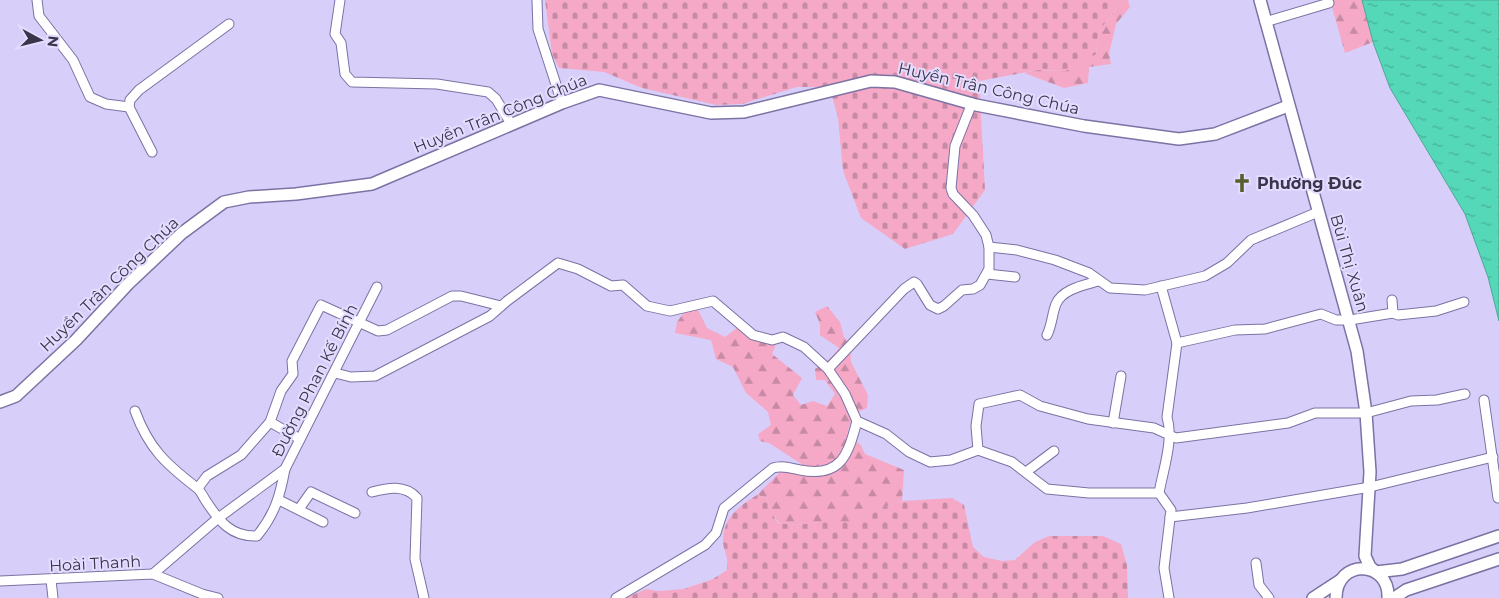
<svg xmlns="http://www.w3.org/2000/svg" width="1499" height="598" font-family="Montserrat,sans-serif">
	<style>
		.forest { fill: url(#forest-firs) }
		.cemetery { fill: url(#cemetery-stones) }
		.water { fill: url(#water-ripples); stroke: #4da797 }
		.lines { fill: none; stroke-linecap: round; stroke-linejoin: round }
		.street-casing { stroke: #7c72a3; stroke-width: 11 }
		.secondary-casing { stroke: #7c72a3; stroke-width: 14 }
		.street { stroke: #fff; stroke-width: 9 }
		.secondary { stroke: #fff; stroke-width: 11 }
		.labels { text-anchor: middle; stroke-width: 4; stroke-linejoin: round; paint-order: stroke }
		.street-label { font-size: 16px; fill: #3a354b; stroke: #e4ddff }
		.poi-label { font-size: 16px; font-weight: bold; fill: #3a354b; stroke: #e4ddff; text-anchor: start }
	</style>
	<defs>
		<pattern id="forest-firs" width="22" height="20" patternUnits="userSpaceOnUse" patternTransform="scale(1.25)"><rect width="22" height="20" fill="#f5a9c7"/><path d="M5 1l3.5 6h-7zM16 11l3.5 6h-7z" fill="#c78aa4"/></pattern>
		<pattern id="cemetery-stones" width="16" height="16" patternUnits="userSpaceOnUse" patternTransform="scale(1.25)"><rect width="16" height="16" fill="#f5a9c7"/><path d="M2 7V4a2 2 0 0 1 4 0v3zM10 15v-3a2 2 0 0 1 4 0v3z" fill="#c78aa4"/></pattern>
		<pattern id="water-ripples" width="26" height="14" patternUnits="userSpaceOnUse" patternTransform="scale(1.25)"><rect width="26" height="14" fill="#55d8b8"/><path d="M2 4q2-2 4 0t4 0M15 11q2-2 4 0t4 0" fill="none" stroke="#47b098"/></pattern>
	</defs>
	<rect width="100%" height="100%" fill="#d7cffa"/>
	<g class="forest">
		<polygon points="1119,0 1128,0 1130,7 1116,24 1109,54 1111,64 1089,67 1088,83 1064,88 1024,73 1038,70 1065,71 1096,54 1100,29 1113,14"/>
		<polygon points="1330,0 1362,0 1373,42 1345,53"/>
		<polygon points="827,306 840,322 844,337 850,345 851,362 868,395 867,408 853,414 847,434 861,445 865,454 904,470 902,501 881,508 857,522 821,522 796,525 779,523 772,514 767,498 757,495 781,471 805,475 806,467 769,443 760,441 758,434 771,425 768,412 746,393 733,367 716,359 711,340 675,333 677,322 685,311 698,310 707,328 725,337 738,327 752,340 779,337 772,354 802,378 793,395 801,405 813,401 827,406 835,394 825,380 816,380 815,369 832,357 839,348 820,335 820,324 815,312"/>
	</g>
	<g class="cemetery">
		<polygon points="545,0 1119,0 1113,14 1100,29 1096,54 1082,64 1065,71 1038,70 979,81 985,190 953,234 905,249 861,218 843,171 838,118 832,96 822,87 797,87 742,104 716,105 642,88 604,72 559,68 552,54"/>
		<path d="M 757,495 L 767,498 L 772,514 L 778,523 L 796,525 L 821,522 L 857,522 L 881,508 L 902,501 L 952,498 L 964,505 L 973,547 L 984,557 L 1002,561 L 1015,560 L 1035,542 L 1049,536 L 1103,536 L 1121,544 L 1127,565 L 1128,598 L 626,598 L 646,589 L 658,591 L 684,589 L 713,579 L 727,570 C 729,554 722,549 723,539 C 724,517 739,506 757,495 Z"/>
	</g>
	<polygon class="water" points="1362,0 1499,0 1499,321 1488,277 1465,214 1390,88 1373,42"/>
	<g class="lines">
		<g class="street-casing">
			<g id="street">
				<polyline points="37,0 39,16 73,60 90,97 106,104 129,107"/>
				<polyline points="340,0 335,34 341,43 345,74 352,82 437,84 488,92 496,99 511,124"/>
				<polyline points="537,0 538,29 562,103"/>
				<polyline points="1265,22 1329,3"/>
				<polyline points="152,152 129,107 130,100 139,90 229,24"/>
				<polyline points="989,247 1017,250 1055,260 1089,273 1110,288 1145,290 1205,276 1227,263 1251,240 1318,212"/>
				<polyline points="987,274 1015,277"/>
				<path d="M 1161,286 L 1177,343 L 1167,417 C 1174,440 1163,470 1159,493 L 1171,510 L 1164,568 L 1169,598"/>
				<polyline points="1392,300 1393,313 1398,315 1436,311 1464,302"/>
				<path d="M 1047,335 C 1052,325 1052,314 1056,304 C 1062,289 1085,285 1098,281"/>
				<polyline points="1177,343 1235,330 1265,329 1321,314 1336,320 1350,320 1393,313"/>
				<polyline points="828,369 904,289 914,282 917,284 930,305 938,309 944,306 962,290 973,289 980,285 989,269 989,247 986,235 973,215 953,194 951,188 955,146 972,103"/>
				<polyline points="335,373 351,377 375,376 490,316 507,301 558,263 578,269 611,286 623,285 647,306 670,311 713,301 753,335 772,340 783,337 804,347 828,369 845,394 857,421 886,434 909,452 930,462 951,460 978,450 1012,462 1047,489 1089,493 1159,493"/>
				<polyline points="1484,400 1498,498"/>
				<path d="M 135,411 C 149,449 166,464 197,488 C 201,491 203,497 206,501 C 219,521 231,537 257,536 C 275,514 280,496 285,469"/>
				<polyline points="270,422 300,439"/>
				<polyline points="1113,423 1121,376"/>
				<polyline points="978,450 976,426 979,404 1020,395 1040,406 1088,419 1154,428 1176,438 1288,423 1315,413 1366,413 1411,401 1437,400 1465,394"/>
				<polyline points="1026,472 1054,451"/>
				<polyline points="198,488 207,476 241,455 270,422 281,391 293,374 292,361 321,305 378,331 387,330 452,296 461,296 501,306"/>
				<path d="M 372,492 C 387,488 405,484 417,498 L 415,559 L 424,598"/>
				<polyline points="279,500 323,522"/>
				<polyline points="299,509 311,492 355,513"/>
				<polyline points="1170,517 1247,508 1370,487 1493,457"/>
				<polyline points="1256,563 1259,585 1269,598"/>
				<polyline points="153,574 217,519 285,469 377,287"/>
				<polyline points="51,580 53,598"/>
				<polyline points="0,581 153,574 202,594 218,598"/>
				<path d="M 616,598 L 705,545 L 716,533 L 724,508 L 773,468 C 782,465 791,468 800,470 C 841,478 848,455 857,421"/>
			</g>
		</g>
		<g class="secondary-casing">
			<g id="secondary">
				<polyline points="1260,0 1357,351 1366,413 1370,472 1365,556 1370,567 1376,572 1402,569 1499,536"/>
				<polyline points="0,402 16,396 76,340 128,284 182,233 224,202 249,197 296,194 372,184 562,103 599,90 711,113 744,112 871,81 895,82 976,105 1084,126 1179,139 1215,134 1288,106"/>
				<polyline points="1313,598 1339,581"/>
				<path d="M 1336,598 C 1336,558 1390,560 1388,598"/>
				<polyline points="1394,598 1406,590 1499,559"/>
			</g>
		</g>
		<use href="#street" class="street"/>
		<use href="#secondary" class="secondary"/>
	</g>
	<defs>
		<g id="church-bare" transform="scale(1.5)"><path d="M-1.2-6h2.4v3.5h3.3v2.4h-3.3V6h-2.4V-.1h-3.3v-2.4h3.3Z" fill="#595e2c" stroke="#e4ddff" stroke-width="2.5" paint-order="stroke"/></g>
	</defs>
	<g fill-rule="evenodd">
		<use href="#church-bare" x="1242" y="183"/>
	</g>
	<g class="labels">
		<g class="street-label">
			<text transform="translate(989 88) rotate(13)" y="6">Huyền Trân Công Chúa</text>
			<text transform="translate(500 113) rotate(-22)" y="6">Huyền Trân Công Chúa</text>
			<text transform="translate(1350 263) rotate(74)" y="6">Bùi Thị Xuân</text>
			<text transform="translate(109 284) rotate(-44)" y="6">Huyền Trân Công Chúa</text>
			<text transform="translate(314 380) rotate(-63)" y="6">Đường Phan Kế Bính</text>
			<text transform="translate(95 563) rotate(-3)" y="6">Hoài Thanh</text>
		</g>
		<g class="poi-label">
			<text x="1257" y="189">Phường Đúc</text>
		</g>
	</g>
	<g transform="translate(40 40) rotate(97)" stroke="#e4ddff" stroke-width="4" paint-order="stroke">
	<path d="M0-4L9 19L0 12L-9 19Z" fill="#3a354b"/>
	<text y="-8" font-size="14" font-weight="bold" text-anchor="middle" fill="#3a354b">N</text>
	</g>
</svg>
